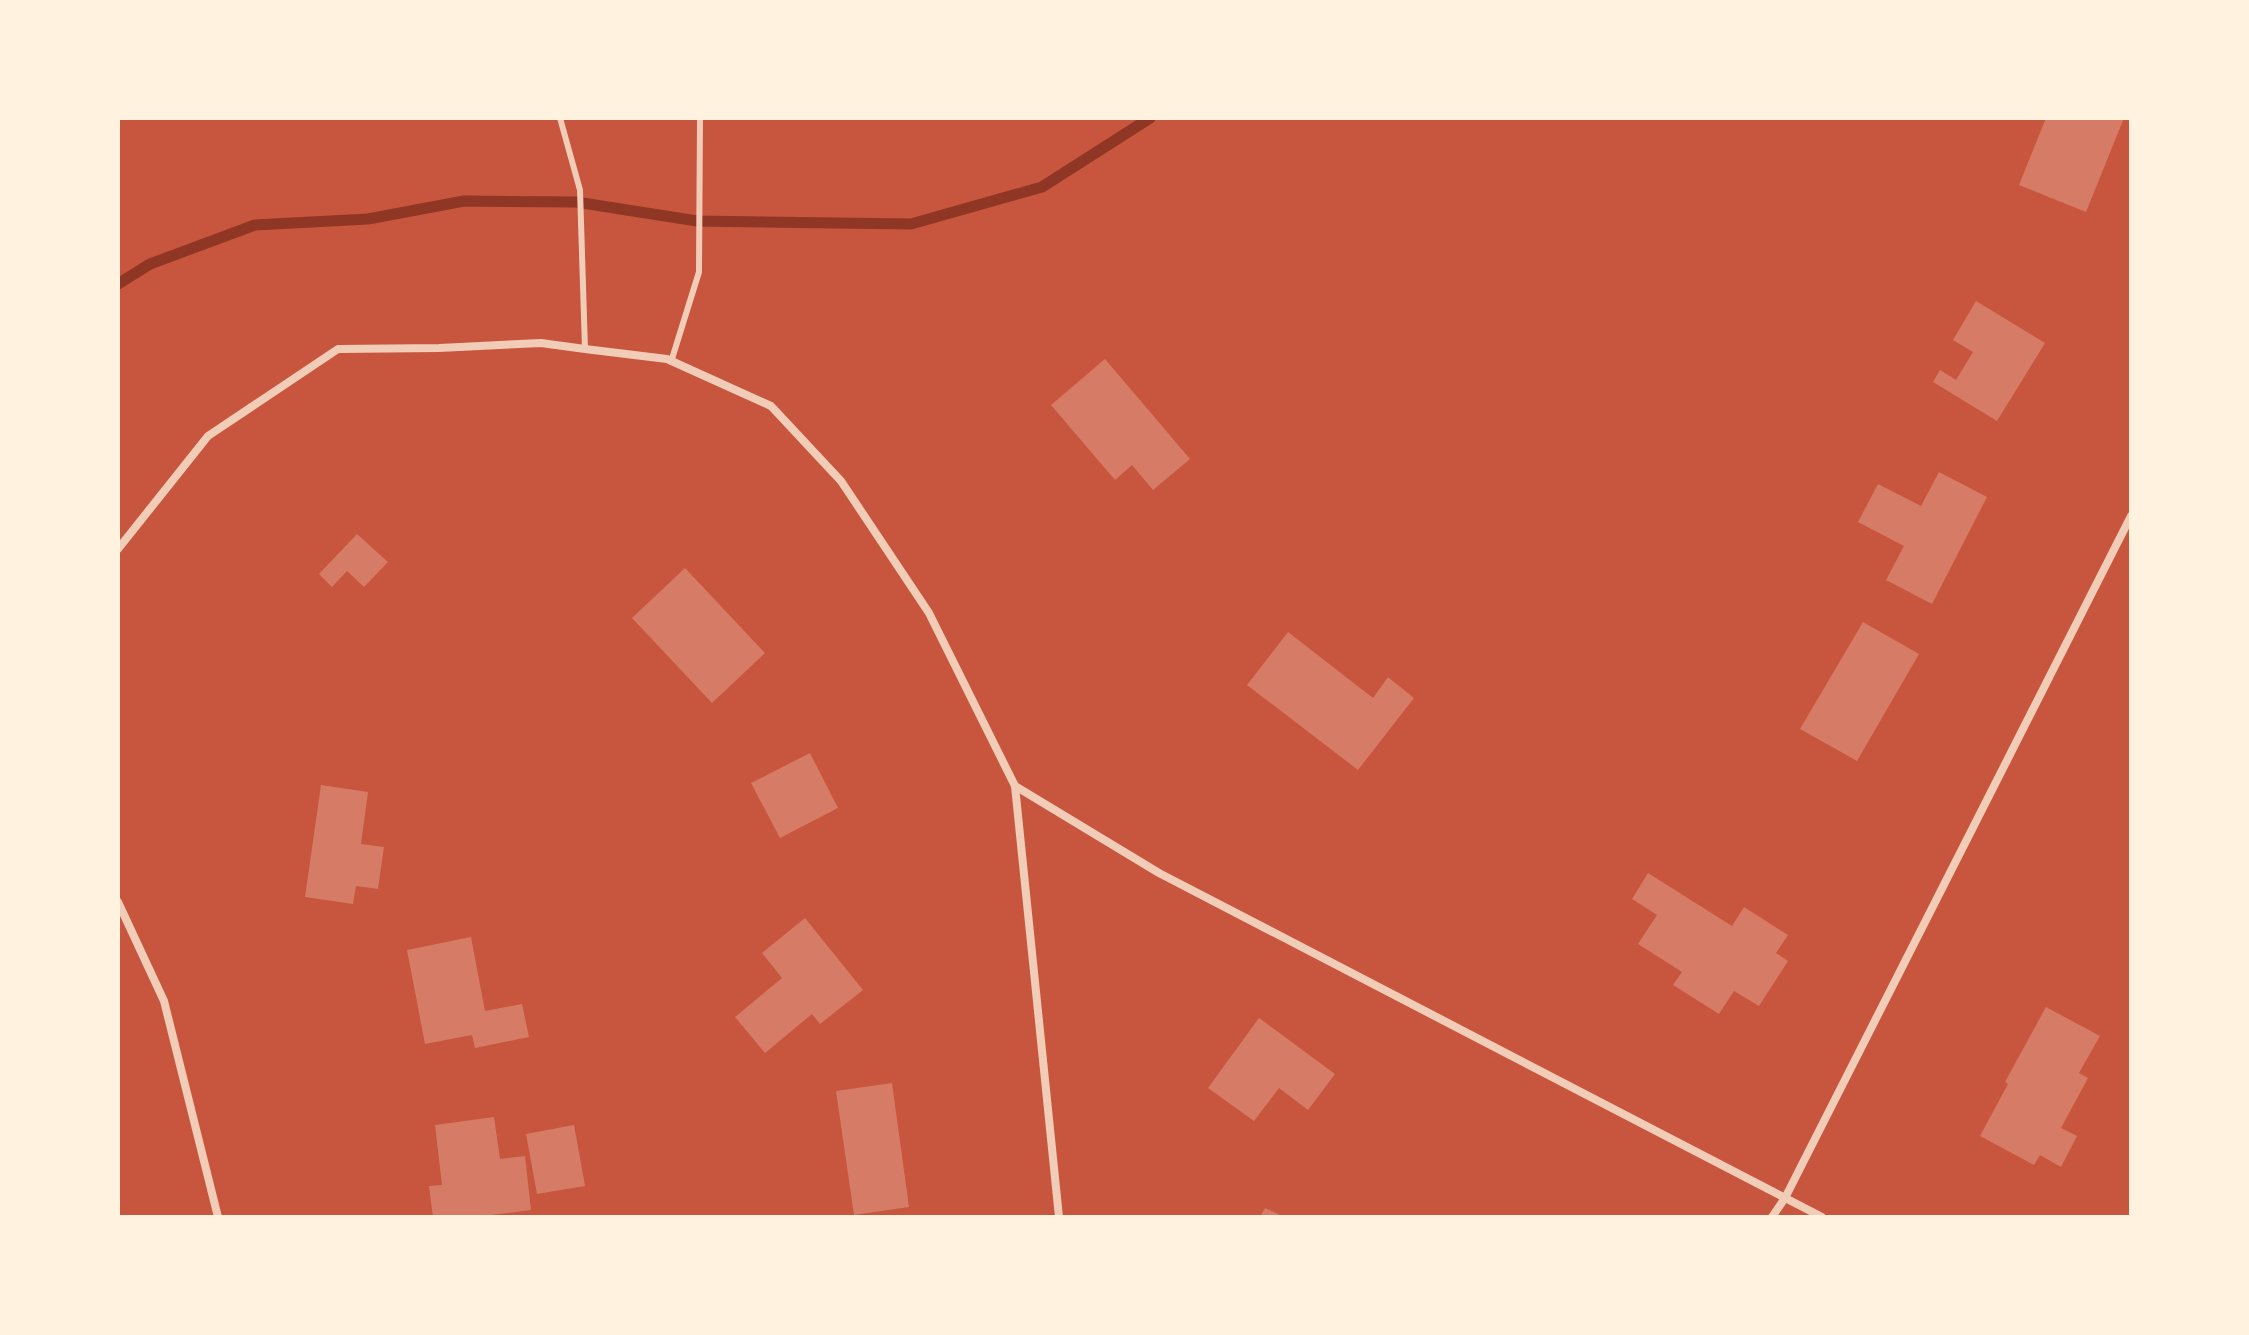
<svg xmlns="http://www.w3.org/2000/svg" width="2249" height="1335" font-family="'Open Sans',sans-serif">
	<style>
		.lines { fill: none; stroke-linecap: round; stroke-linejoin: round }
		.stream { stroke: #8f3625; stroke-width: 11 }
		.building { fill: #d67c66 }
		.service { stroke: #f1ccb7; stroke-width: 6 }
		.minor { stroke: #f1ccb7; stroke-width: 8 }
	</style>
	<rect width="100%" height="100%" fill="#c8553d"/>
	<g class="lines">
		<polyline class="stream" points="118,284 150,264 255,225 368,219 464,201 576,202 697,221 911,224 1042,187 1150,118"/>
	</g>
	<g class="building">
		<polygon points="2046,118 2124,118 2086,212 2019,185"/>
		<polygon points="1976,301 2045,343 1997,421 1933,382 1940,370 1956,380 1973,352 1953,340"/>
		<polygon points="1105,359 1190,459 1153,490 1132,465 1115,480 1051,405"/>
		<polygon points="1939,472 1987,497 1932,604 1886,580 1904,546 1858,522 1878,484 1921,506"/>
		<polygon points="357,534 388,562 364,587 347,571 332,587 319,574"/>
		<polygon points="685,568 765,653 712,703 632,618"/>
		<polygon points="1863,622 1919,654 1857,761 1800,729"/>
		<polygon points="1288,632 1373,698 1388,677 1414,698 1358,770 1247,685"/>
		<polygon points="810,753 838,808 780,838 751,783"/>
		<polygon points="321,785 368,792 361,844 384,847 378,889 356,886 353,904 305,897"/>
		<polygon points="1648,873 1732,926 1744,907 1788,935 1776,953 1788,961 1759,1006 1734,991 1719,1014 1673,985 1682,972 1638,944 1657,915 1632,899"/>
		<polygon points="805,918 863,990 820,1024 812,1014 765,1053 735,1017 782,978 762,953"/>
		<polygon points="471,937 485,1011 522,1004 529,1037 475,1048 472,1035 425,1044 407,950"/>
		<polygon points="2046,1007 2100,1036 2079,1073 2088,1078 2061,1128 2077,1136 2061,1167 2040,1155 2034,1165 1980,1136 2008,1084 2005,1082"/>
		<polygon points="1259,1018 1335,1074 1308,1110 1279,1088 1254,1121 1208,1088"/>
		<polygon points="892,1083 909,1207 854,1215 836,1091"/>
		<polygon points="494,1117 500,1159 525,1156 531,1210 475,1217 433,1217 429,1186 442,1185 435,1125"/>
		<polygon points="574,1125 585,1186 537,1194 526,1134"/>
		<polygon points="1265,1208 1284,1217 1260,1217"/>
	</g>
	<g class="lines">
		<g class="service">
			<polyline points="560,118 580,190 585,349"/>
			<polyline points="671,362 699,272 700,118"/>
		</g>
		<g class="minor">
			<polyline points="118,549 208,436 338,349 439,348 541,343 585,349 667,359 771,406 841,481 929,613 1015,786 1059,1217"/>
			<polyline points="1015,786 1159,873 1822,1217"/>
			<polyline points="118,902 164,1001 218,1217"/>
			<polyline points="1772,1217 1785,1198 2131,516"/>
		</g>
	</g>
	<rect width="2249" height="1335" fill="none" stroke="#fff3e0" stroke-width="240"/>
</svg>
